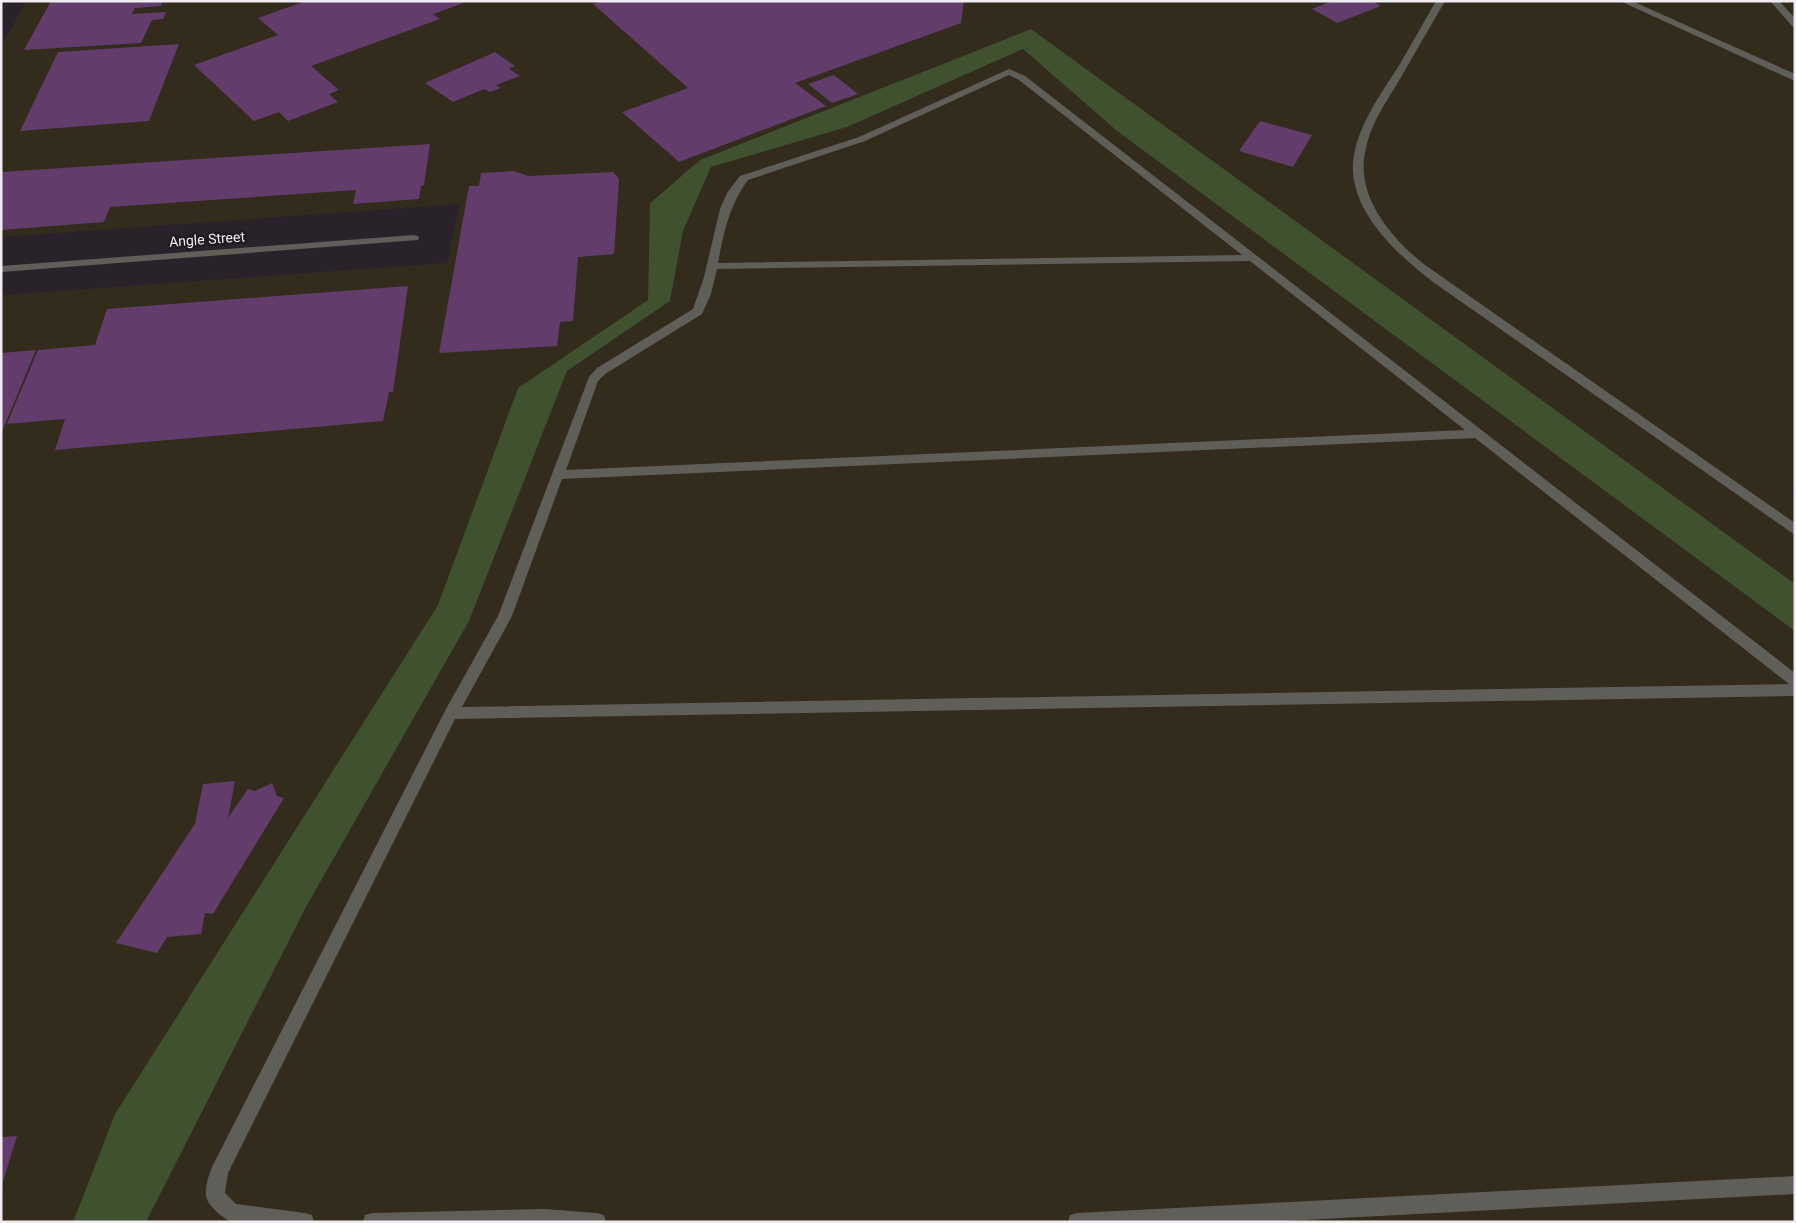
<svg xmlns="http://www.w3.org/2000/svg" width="1796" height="1223" font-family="Roboto,sans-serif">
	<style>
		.industrial { fill: #332b1b }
		.green { fill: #405130 }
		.building { fill: #623c6b }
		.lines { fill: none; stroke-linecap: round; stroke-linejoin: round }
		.service { fill: #605e59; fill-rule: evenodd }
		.minor { fill: #605e59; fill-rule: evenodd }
		.labels { text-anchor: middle; stroke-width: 4.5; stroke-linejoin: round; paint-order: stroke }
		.far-street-label { font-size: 14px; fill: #f1ecf2; stroke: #201921 }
	</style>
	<rect width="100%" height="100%" fill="#29222b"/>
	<g class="industrial">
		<polygon points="26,1 1795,1 1795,492 1789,492 1795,497 1795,584 1031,29 700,160 650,202 648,300 518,388 438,605 115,1114 73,1222 1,1222 1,295 447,263 460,204 1,237 1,46"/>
		<polygon points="1023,49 1117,131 1795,631 1795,1222 146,1222 306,907 469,621 567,371 670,301 683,231 711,167 847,127"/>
	</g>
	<polygon class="green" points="1031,29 1795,584 1795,631 1117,131 1023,49 847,127 711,167 683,231 670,301 567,371 469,621 306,907 146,1222 73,1222 115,1114 438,605 518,388 648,300 650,203 700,160"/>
	<g class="building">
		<polygon points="51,1 163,1 161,6 135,8 132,14 166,12 163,19 152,20 141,43 24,50"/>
		<polygon points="306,1 469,1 433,14 440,19 311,66 339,90 329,94 338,102 288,121 279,112 254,121 194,65 278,35 258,18"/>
		<polygon points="602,1 964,1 961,23 795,83 826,106 679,162 622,112 688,88 593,4"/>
		<polygon points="1332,1 1373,1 1381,6 1337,23 1312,9"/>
		<polygon points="179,44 149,121 20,131 58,52"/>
		<polygon points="495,52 515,66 509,69 520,76 496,85 501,88 490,92 484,89 453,102 425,83"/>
		<polygon points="834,75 858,94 832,103 808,84"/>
		<polygon points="1260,121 1312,135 1293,167 1239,151"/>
		<polygon points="430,144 424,185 421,186 419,199 353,204 356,190 110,207 104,222 1,230 1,172"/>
		<polygon points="514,171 528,176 613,172 619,179 614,254 578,257 573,321 560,322 557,346 439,353 469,186 479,186 481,173"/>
		<polygon points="408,286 393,392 389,392 383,421 55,450 65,419 7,424 38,350 95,345 107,309"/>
		<polygon points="36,350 1,434 1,353"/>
		<polygon points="235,781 228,818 248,789 255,791 272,783 277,796 284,798 213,914 205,913 201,934 167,937 157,953 116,943 195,824 203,784"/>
		<polygon points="17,1136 2,1185 1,1185 1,1137"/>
	</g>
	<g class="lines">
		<g class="service">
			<path d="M 1436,1 L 1445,1 C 1429,29 1413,56 1397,84 C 1384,105 1369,127 1365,153 C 1356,197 1392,239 1425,265 L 1795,523 L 1795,535 L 1433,282 C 1398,255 1350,212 1353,163 C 1356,127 1381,94 1400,64 C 1412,43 1424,22 1436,1 Z"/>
			<polygon points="1620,1 1632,1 1795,74 1795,81"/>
			<polygon points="1770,1 1779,1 1795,18 1795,27 1792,26"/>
			<path d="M 1009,69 L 1025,76 L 1795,673 L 1795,696 L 455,719 L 228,1173 L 225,1193 L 236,1204 L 305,1213 L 312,1215 L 314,1222 L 231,1222 C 223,1218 207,1205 206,1196 C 205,1187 209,1173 213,1165 L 446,709 L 498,616 L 589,377 L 597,368 L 693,309 L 704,277 L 720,209 L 727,193 L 740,176 L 859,137 ZM 1009,75 L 1019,80 L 1242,255 L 718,263 C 724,232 729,206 748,180 L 865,141 ZM 1250,261 L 1465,430 L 566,470 L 598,381 L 605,374 L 702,314 L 711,294 L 717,269 ZM 1475,438 L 1789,684 L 462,707 L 512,616 L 562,479 Z"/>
			<polygon points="1795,1176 1795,1194 1263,1222 1068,1222 1070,1215 1077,1213"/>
			<polygon points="544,1209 597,1213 604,1215 606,1222 363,1222 365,1215 372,1213"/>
		</g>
		<polygon class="minor" points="414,235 418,236 419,238 418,240 1,272 1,266"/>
	</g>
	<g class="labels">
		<g class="far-street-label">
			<text transform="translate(207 239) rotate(-4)" y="5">Angle Street</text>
		</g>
	</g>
	<rect width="1796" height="1223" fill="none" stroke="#f1ecf2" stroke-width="5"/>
</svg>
